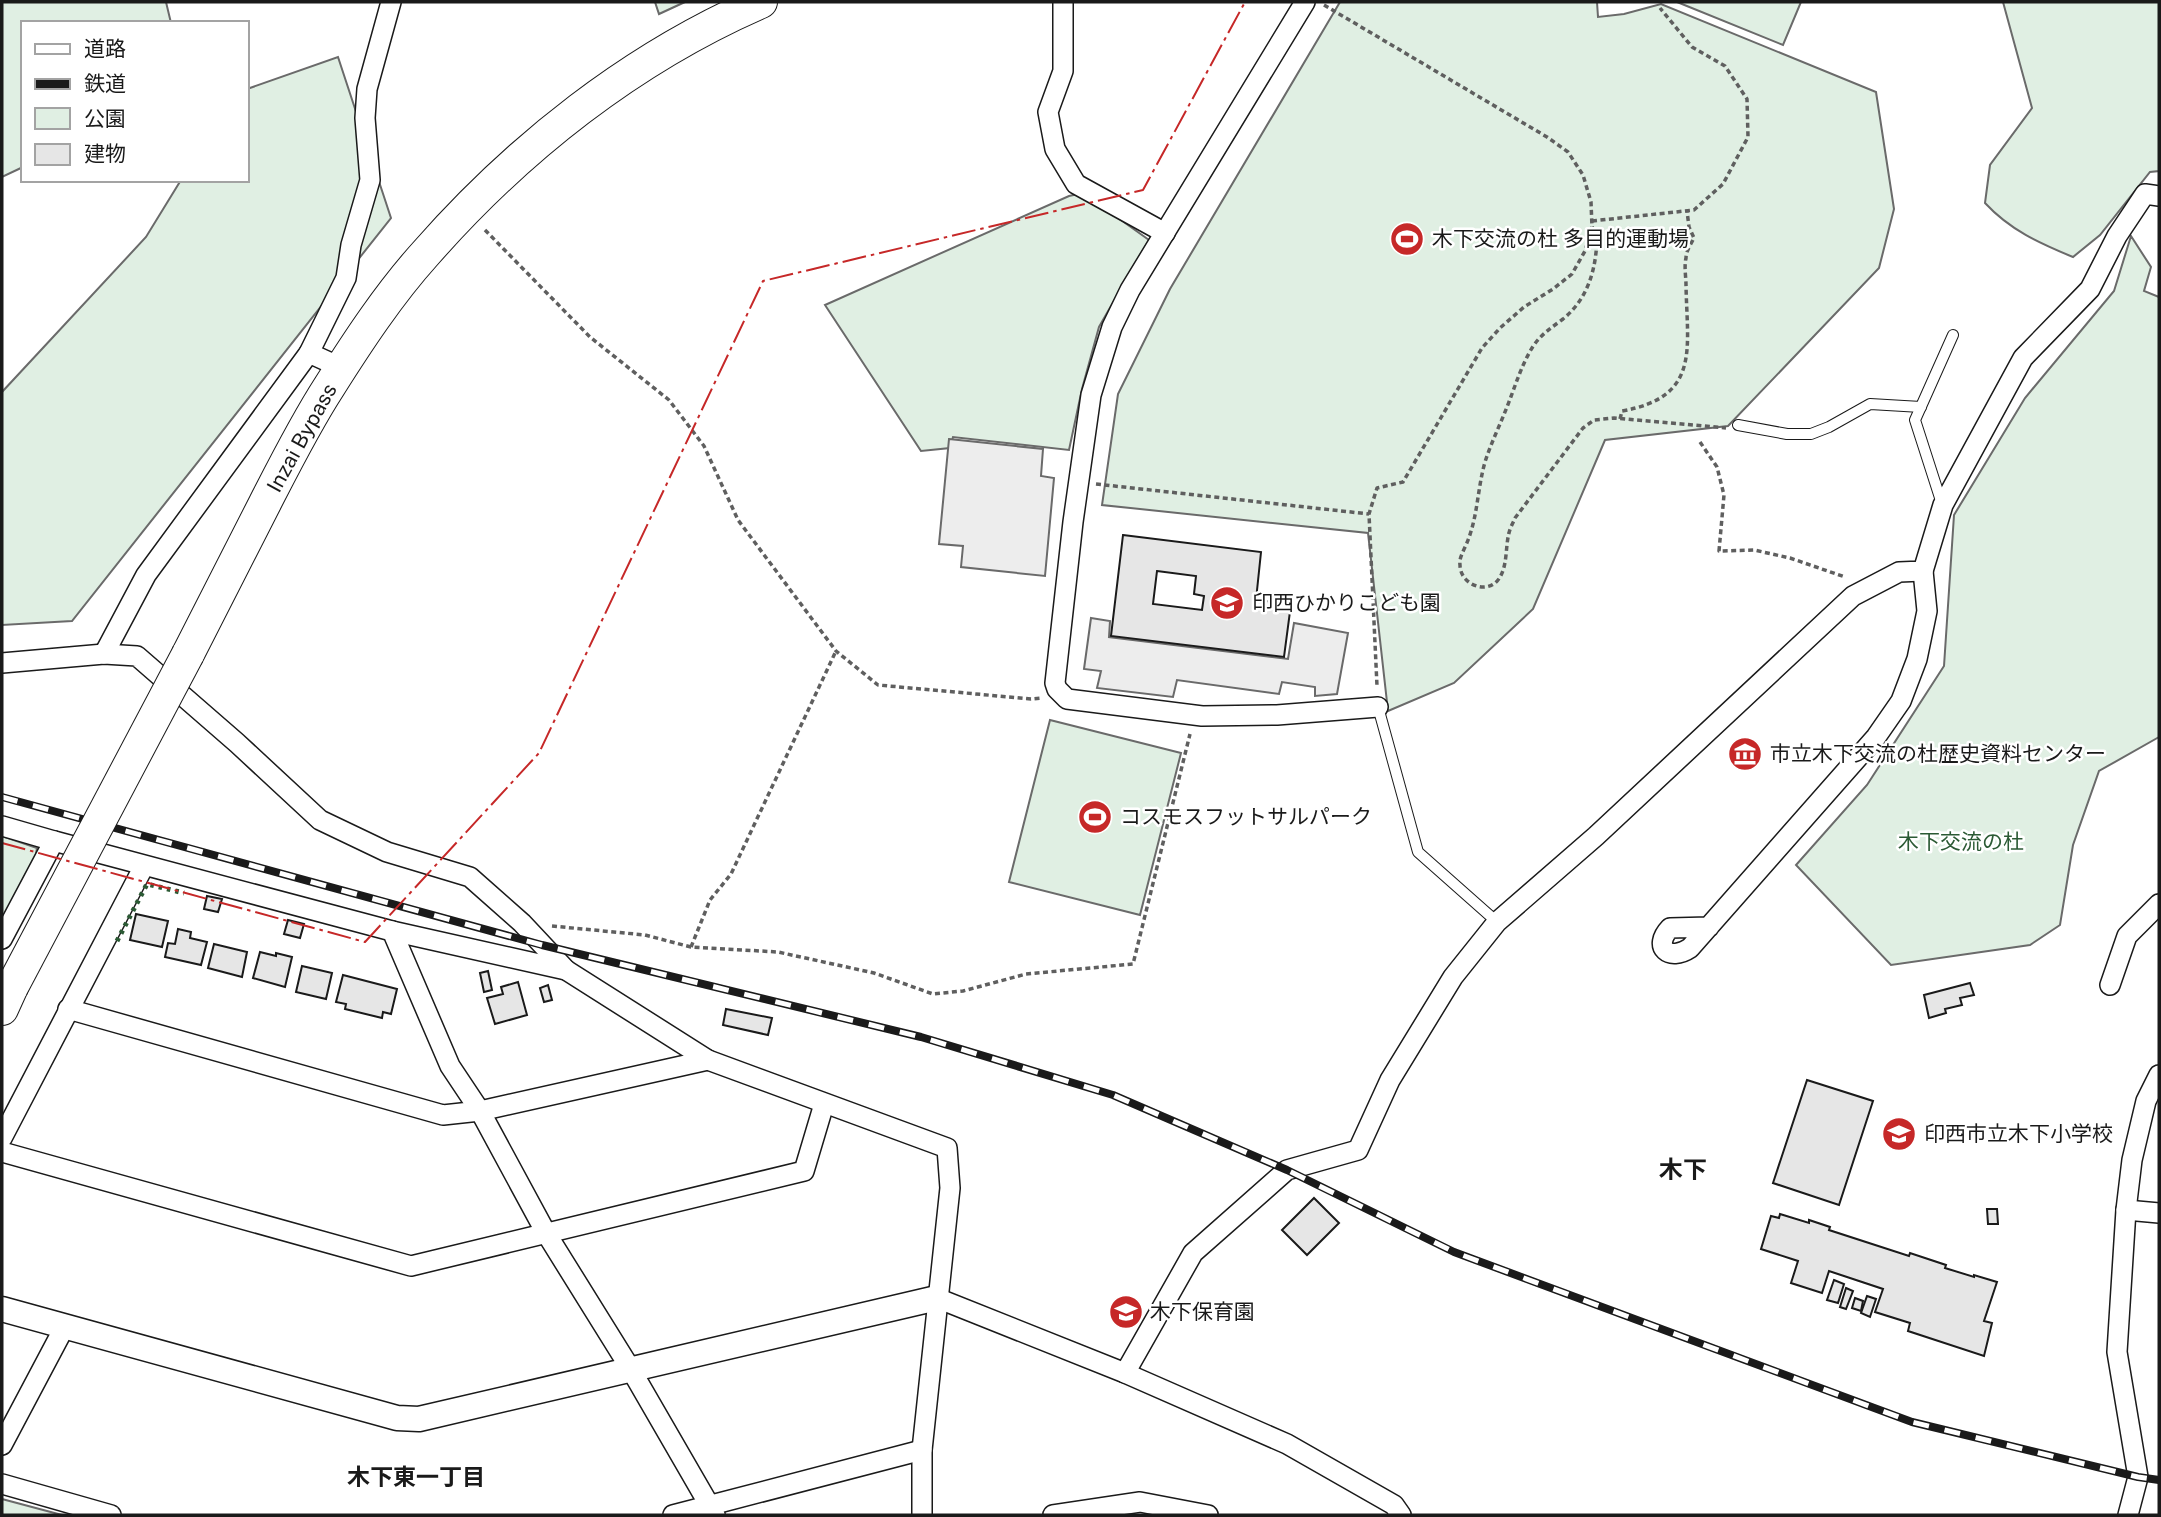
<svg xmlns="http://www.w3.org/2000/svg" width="2161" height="1517" font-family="'Public Sans','Noto Sans JP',sans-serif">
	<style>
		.green { fill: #e0efe3; stroke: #6a6a6a; stroke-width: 2 }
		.parking { fill: #ededed; stroke: #6a6a6a; stroke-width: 2 }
		.building { fill: #e6e6e6; stroke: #1a1a1a; stroke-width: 2; fill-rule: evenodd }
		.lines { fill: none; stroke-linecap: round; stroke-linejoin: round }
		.service-casing { stroke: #1a1a1a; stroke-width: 12 }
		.minor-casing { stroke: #1a1a1a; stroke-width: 22 }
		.tertiary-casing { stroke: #1a1a1a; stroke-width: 27 }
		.trunk-casing { stroke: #1a1a1a; stroke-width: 34 }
		.path { stroke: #5f5f5f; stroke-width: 3.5; stroke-dasharray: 5 3.5; stroke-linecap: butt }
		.service { stroke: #fff; stroke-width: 10 }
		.minor { stroke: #fff; stroke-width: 19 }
		.tertiary { stroke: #fff; stroke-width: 24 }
		.trunk { stroke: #fff; stroke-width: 32 }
		.rail-casing { stroke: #1a1a1a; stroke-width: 8 }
		.rail { stroke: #fff; stroke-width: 5; stroke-dasharray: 16; stroke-linecap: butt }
		.trunk-bridge-casing { stroke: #1a1a1a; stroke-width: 34; stroke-linecap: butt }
		.trunk-bridge { stroke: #fff; stroke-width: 32 }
		.hedge { stroke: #2b5a34; stroke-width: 5; stroke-dasharray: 3.5 5; stroke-linecap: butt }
		.power { stroke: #c62828; stroke-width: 2; stroke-dasharray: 24 5 3.5 5; stroke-linecap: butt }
		.labels { text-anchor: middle; stroke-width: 5; stroke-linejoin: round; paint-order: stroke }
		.poi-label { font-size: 21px; fill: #1a1a1a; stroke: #fff; text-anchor: start }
		.street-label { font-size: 21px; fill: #1a1a1a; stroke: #fff }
		.park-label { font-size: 21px; fill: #2b5a34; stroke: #fff }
		.neighbourhood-label { font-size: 23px; font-weight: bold; fill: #1a1a1a; stroke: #fff }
		.quarter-label { font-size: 24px; font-weight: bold; fill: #1a1a1a; stroke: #fff }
	</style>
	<rect width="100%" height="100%" fill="#fff"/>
	<g class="green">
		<polygon points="2,2 166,2 171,23 23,23 23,167 2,177"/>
		<polygon points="655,2 685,2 659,14"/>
		<polygon points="1340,2 1597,2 1598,17 1624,14 1661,4 1876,92 1894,209 1879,268 1728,426 1605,440 1533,609 1454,683 1388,711 1368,533 1102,505 1118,394 1170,289"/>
		<polygon points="1677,2 1801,2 1783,45"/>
		<path d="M 2003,2 L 2159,2 L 2159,171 L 2150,172 L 2100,235 L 2073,257 C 2039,243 2010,230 1985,203 L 1990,165 L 2032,108 Z"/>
		<polygon points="338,57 391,218 72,621 2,625 2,392 146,237 181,180 247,180 247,89"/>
		<polygon points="1083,193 1149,240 1099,327 1082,389 1069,450 953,437 950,448 921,451 825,305 1069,196"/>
		<polygon points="2131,236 2151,267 2144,291 2159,297 2159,737 2099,771 2073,845 2060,925 2030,945 1891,965 1796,865 1867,785 1944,666 1954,515 2025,398 2114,291"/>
		<polygon points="1050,720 1181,753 1140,915 1009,882"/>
		<polygon points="2,836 37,848 35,860 2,924"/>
		<polygon points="2,1499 62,1515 2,1515"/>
	</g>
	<g class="parking">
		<polygon points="949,439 1043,449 1041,476 1054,478 1045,576 961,567 963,546 939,544"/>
		<polygon points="1091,618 1110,621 1109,637 1288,659 1294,623 1348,633 1337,694 1315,696 1315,687 1282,682 1279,694 1177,680 1173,697 1097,688 1101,671 1084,669"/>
	</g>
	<g class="building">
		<path d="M 1123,535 L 1261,552 L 1256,600 L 1291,604 L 1284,657 L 1111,636 ZM 1157,571 L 1196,576 L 1194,594 L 1204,596 L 1202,610 L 1153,604 Z"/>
		<polygon points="207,896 222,899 218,912 204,909"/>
		<polygon points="136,914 168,921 162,947 130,940"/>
		<polygon points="288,920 304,924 300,938 284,934"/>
		<polygon points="178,929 191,932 190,938 207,942 201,965 165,957 168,943 175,944"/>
		<polygon points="214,944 247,952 242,977 208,968"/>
		<polygon points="260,952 276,956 276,953 292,957 285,987 253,978"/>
		<polygon points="302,966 332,973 326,999 296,992"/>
		<polygon points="488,971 492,990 484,992 480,973"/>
		<polygon points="343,975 397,989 391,1014 383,1012 382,1018 345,1009 346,1004 336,1002"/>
		<polygon points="518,982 527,1015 495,1024 487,998 503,994 501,987"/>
		<polygon points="1970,983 1974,995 1960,998 1962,1005 1945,1009 1946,1013 1929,1018 1924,995"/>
		<polygon points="548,985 552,1000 544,1002 540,988"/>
		<polygon points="726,1009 772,1018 768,1035 723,1025"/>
		<polygon points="1807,1080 1873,1101 1839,1205 1773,1183"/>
		<polygon points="1314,1198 1339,1223 1307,1255 1282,1230"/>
		<polygon points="1987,1209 1997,1209 1998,1224 1988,1224"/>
		<polygon points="1780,1214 1809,1223 1809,1220 1830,1227 1829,1230 1909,1256 1910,1253 1946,1265 1945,1268 1974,1277 1974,1275 1997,1282 1984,1321 1992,1323 1984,1356 1908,1331 1910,1323 1875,1312 1883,1289 1829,1271 1822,1293 1791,1283 1798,1261 1761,1249 1771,1216 1779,1218"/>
		<polygon points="1834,1280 1844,1284 1838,1303 1827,1300"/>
		<polygon points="1846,1288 1853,1291 1846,1309 1840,1307"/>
		<polygon points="1867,1296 1876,1299 1870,1317 1861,1313"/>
		<polygon points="1855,1298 1863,1301 1861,1311 1852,1308"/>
	</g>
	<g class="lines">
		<g class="service-casing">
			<g id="service">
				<polyline points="1738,425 1787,434 1811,434 1829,427 1870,404 1921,407"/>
				<polyline points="1942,504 1915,420 1953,335"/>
				<polyline points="1378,707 1418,852 1497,922"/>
			</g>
		</g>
		<g class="minor-casing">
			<g id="minor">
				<polyline points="1063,2 1063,71 1048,112 1055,149 1076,184 1165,233"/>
				<polyline points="1305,2 1130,290 1112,327 1091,395 1073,522 1055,683 1057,689 1067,699 1202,716 1277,715 1378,707"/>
				<polyline points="309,353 346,278 351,245 370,180 365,118 367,89 391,2"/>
				<polyline points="104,654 146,575 309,353 342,368"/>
				<polyline points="2,663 104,654 137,656 237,743 320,820 387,852 470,877 522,923 566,970"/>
				<polyline points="2,826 54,841 2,939"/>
				<polyline points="54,841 392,931 450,1066 480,1111 546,1233 630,1368 715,1515"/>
				<path d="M 1709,927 L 1670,928 C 1652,947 1669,962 1690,948 L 1876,737 L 1901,701 L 1917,659 L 1927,611 L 1923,571"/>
				<polyline points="392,931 566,970 708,1060 947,1148 950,1188 922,1450 922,1515"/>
				<polyline points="2110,985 2127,936 2159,904"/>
				<polyline points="68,1009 443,1115 480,1111 708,1060"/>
				<polyline points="2,1138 144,866"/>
				<polyline points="2,1152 411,1266 804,1171 824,1104"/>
				<polyline points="2126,1210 2159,1213"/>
				<polyline points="937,1298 1125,1373 1287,1444 1394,1505 1401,1515"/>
				<polyline points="1125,1373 1193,1253 1287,1170 1358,1150 1390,1080 1453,977 1497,922 1596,836 1853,596 1899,572 1923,571 1943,505 2023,358 2090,289 2117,236 2145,194 2159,196"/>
				<polyline points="2,1445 64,1328"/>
				<polyline points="2,1484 111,1515"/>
				<polyline points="673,1515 922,1450"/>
				<polyline points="1053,1515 1140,1502 1208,1515"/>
				<polyline points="2128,1515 2138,1477 2117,1352 2126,1210 2132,1160 2146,1101 2159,1075"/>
			</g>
		</g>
		<g class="tertiary-casing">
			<polyline id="tertiary" points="2,1309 397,1418 419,1419 937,1298"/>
		</g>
		<g class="trunk-casing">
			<g id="trunk">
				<path d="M 188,654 C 214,603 240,553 265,503 C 285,464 305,424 329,387 C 358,341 389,294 425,254 C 518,148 632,58 761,2"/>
				<polyline points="2,1009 12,987"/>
			</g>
		</g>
		<g class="path">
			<polyline points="1324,5 1547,137 1568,152 1583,175 1591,202 1592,227 1585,251 1572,274 1553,289 1524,307 1500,328 1482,348 1403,482 1377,488 1369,514 1377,686"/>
			<polyline points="1592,221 1694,210 1723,184 1748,137 1747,99 1725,66 1692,47 1660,8"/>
			<path d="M 1592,227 L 1597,233 C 1597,265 1590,297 1563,319 C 1551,328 1540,335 1532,348 C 1521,366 1515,387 1507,407 C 1500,425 1491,443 1485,462 C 1477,490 1478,518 1466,545 C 1463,552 1459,558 1460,565 C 1460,584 1486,595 1498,580 C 1508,567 1505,548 1509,533 C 1510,528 1513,523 1515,518 L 1583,428 L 1594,420 L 1614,418 L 1726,428"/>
			<polyline points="485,230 590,337 669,400 704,446 738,520 836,651 878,685 1031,699 1041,698"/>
			<path d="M 1620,419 L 1622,411 C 1701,397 1687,349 1686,285 C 1686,277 1684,267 1686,258 C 1686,251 1691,244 1694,238 L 1689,227 L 1687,211"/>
			<polyline points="1700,442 1717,467 1724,495 1719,551 1754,550 1790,558 1845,577"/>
			<polyline points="1096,484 1369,514"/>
			<polyline points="552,926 645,935 691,947 778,952 874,973 933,994 963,991 1026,974 1133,964 1190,734"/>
			<polyline points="691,947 710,900 731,874 836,651"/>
		</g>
		<use href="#service" class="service"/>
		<use href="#minor" class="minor"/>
		<use href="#tertiary" class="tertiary"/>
		<use href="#trunk" class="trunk"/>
		<g class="rail-casing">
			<polyline id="rail" points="2,797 542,945 921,1037 1113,1095 1287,1170 1454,1252 1912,1422 2138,1477 2159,1480"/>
		</g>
		<use href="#rail" class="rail"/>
		<g class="trunk-bridge-casing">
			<polyline id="trunk-bridge" points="12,987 188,654"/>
		</g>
		<use href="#trunk-bridge" class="trunk-bridge"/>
		<polyline class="hedge" points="117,941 147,884 184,893"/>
		<polyline class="power" points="2,843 365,942 539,753 763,281 1143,190 1245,2"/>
	</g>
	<defs>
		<g id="stadium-disc" transform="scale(1.75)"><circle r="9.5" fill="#c62828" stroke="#fff"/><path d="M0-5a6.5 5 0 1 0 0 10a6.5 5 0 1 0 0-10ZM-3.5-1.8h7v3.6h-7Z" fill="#fff"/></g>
		<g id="school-disc" transform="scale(1.75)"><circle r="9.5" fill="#c62828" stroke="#fff"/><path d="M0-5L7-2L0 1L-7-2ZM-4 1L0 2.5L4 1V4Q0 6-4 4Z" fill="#fff"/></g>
		<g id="museum-disc" transform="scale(1.75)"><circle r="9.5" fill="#c62828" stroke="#fff"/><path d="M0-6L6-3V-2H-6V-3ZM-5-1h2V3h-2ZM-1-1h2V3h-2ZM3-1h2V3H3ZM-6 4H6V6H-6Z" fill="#fff"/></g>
	</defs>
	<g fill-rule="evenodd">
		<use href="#stadium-disc" x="1407" y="239"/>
		<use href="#school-disc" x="1227" y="603"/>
		<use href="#museum-disc" x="1745" y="754"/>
		<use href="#stadium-disc" x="1095" y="817"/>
		<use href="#school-disc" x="1899" y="1134"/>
		<use href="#school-disc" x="1126" y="1312"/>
	</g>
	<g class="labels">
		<g class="poi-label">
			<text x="1432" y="246">木下交流の杜 多目的運動場</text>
			<text x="1252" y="610">印西ひかりこども園</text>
			<text x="1770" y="761">市立木下交流の杜歴史資料センター</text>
			<text x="1120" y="824">コスモスフットサルパーク</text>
			<text x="1924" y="1141">印西市立木下小学校</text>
			<text x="1150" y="1319">木下保育園</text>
		</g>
		<g class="street-label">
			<text transform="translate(302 438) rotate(-61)" y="7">Inzai Bypass</text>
		</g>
		<g class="park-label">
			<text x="1961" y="849">木下交流の杜</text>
		</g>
		<g class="neighbourhood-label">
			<text x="416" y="1485">木下東一丁目</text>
		</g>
		<g class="quarter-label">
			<text x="1683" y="1178">木下</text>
		</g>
	</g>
	<rect width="2161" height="1517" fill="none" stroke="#1a1a1a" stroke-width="7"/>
	<rect x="21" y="21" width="228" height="161" fill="#ffffff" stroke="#a3a3a3" stroke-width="2"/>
	<rect x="35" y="44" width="35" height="10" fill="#ffffff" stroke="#a3a3a3" stroke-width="2"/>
	<text x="84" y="56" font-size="21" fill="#1a1a1a">道路</text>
	<rect x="35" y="79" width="35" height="10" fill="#1a1a1a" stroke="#a3a3a3" stroke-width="2"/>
	<text x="84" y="91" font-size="21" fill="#1a1a1a">鉄道</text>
	<rect x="35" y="108" width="35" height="21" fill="#e0efe3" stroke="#a3a3a3" stroke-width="2"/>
	<text x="84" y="126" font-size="21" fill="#1a1a1a">公園</text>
	<rect x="35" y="144" width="35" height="21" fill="#e6e6e6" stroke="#a3a3a3" stroke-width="2"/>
	<text x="84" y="161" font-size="21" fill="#1a1a1a">建物</text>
</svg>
